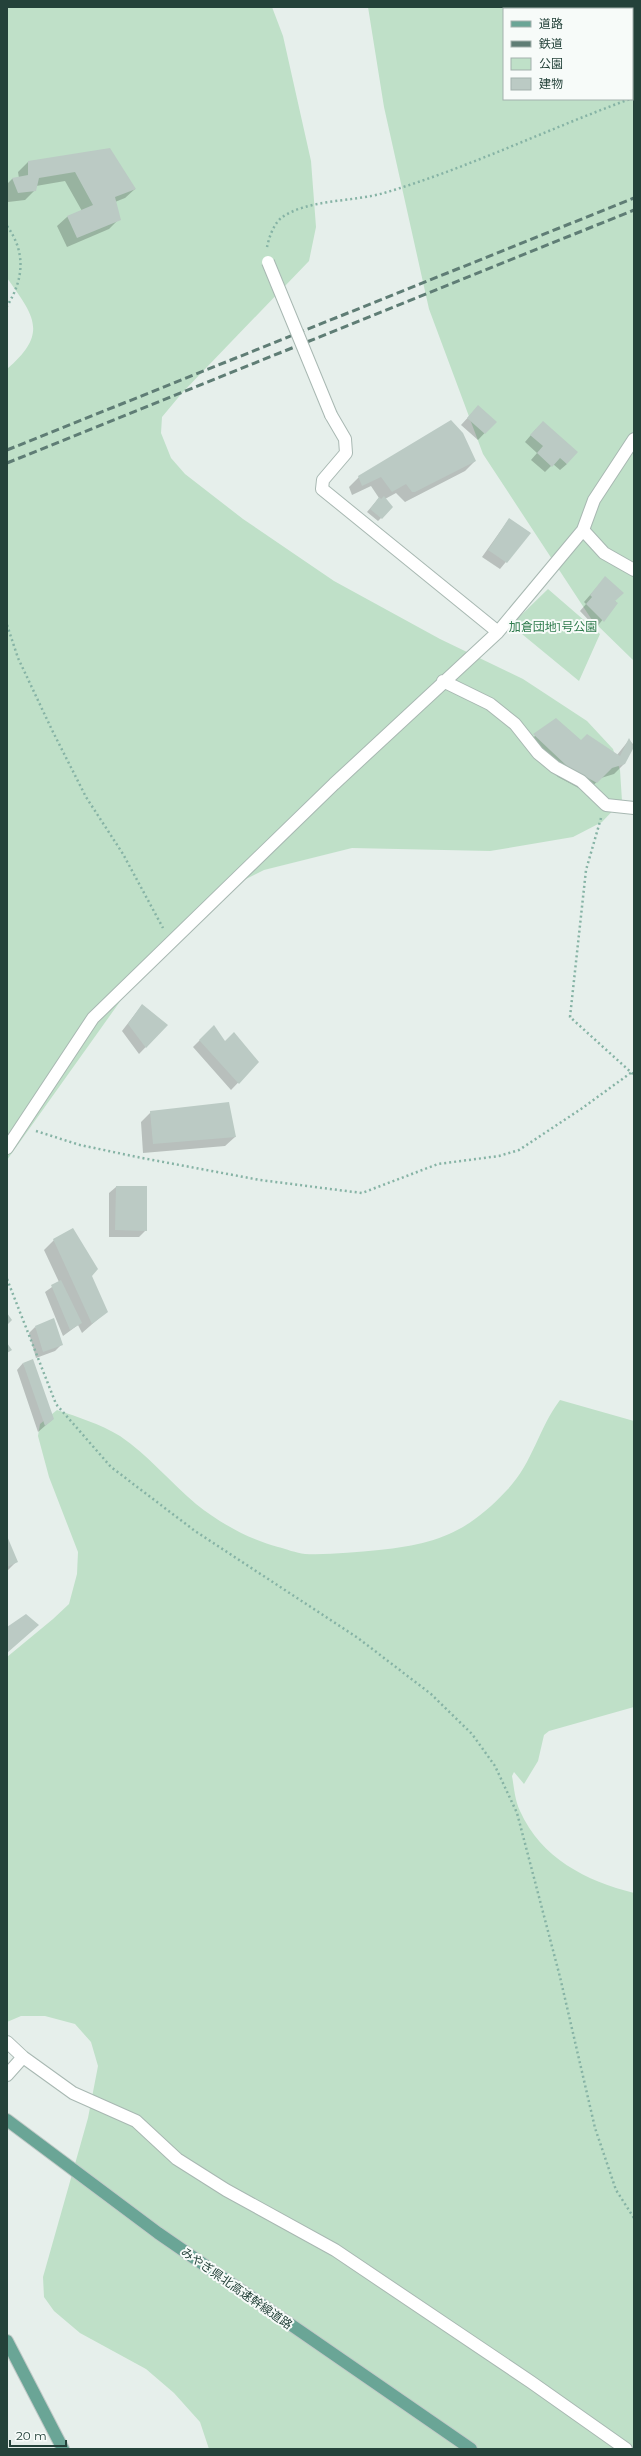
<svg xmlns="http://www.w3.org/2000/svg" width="641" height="2456" viewBox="0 0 641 2456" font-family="Montserrat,'Noto Sans JP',sans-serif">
<rect width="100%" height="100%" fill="#e6efeb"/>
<path fill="#bfe0c8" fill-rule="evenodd" d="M7,7H272L283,36L311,161L316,227L309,261L182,393L162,417L161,433L171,458L185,474L243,519L334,581L440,639L523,679L587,721L613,749L620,770L622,801L602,822L573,837L490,851L352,848L264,870L212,896L146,965L7,1160V369C49,333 34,316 7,278Z
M368,7H634V661L592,620L483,454L429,309L384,107ZM504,9H632V99H504Z
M548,589L600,634L579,681L511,625Z
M560,1400L634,1421V1707L549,1731L544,1735L538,1761L524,1784L514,1772L512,1776C514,1787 515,1801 520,1811C541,1858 586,1881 634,1893V2449H209L200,2422L174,2393L146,2369L80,2333L54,2311L44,2297L43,2277L88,2118L98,2066L91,2042L75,2024L45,2016H21L7,2022V1657L53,1619L69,1604L77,1574L78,1552L49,1477L38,1436L40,1424L57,1410C78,1417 100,1424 120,1436C148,1455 170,1482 196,1504C220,1523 248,1539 278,1547C286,1549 296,1553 305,1554C329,1555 355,1552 379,1550C436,1544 467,1533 507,1490C533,1463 538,1429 560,1400Z"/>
<path fill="#0003" d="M109,149L135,189L125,198L115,202L119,219L109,229L67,247L57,226L67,217L82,211L65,181L36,186L35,190L25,200L8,202L7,184L12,179L19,178L18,172L28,162Z
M472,413L495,422L478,440L461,425Z
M536,429L567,464L560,470L553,464L545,472L531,460L537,453L525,442Z
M475,461L465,471L405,502L396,493L385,499L392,507L378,521L367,512L379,498L371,486L352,495L349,487L359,477Z
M509,519L530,533L500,569L482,557Z
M605,578L616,603L596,628L580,611L586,604L584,602Z
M556,719L581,741L617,755L629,740L634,745L624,764L614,774L601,778L586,792L558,777L524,745Z
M142,1005L167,1025L139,1054L122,1031Z
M213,1027L225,1043L258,1062L231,1090L193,1047Z
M151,1112L235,1137L225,1146L143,1153L141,1122Z
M116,1187L146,1230L139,1237H109V1193Z
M54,1240L91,1276L106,1312L82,1333L78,1325L63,1336L45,1292L59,1282L44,1250Z
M35,1327L62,1344L55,1351L36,1358L29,1333Z
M23,1363L53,1419L38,1432L17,1370Z
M7,1539L16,1562L7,1571Z"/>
<path fill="#bbcac4" d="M110,148L136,189L115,197L121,220L77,238L67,216L93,205L75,172L39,178L36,191L18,193L12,178L28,175V161Z
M478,405L497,422L485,434L467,418Z
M451,420L463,433L476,461L415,492H412L406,484L392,492L381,477L362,486L358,476Z
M543,421L578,452L567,464L560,458L552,467L537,453L543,446L530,435Z
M384,496L393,507L382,519L370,509L379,497L381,499Z
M509,518L531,533L507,563L488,550Z
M605,576L624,593L615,601L618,603L604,622L586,604L592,597L590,595Z
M556,718L581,740L587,734L620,756L629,738L634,747L625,764L612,768L597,783L568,767L533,734Z
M142,1004L168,1025L146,1048L128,1024Z
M214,1025L225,1041L234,1032L259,1062L239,1084L199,1040Z
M229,1102L236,1137L153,1144L150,1111Z
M116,1186H147V1231L115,1230Z
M73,1228L98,1269L92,1276L108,1312L92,1324L53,1239Z
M61,1280L82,1323L70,1330L51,1285Z
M7,1313L12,1320L7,1325Z
M54,1318L63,1345L43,1352L35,1326Z
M7,1343L12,1350L7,1353Z
M33,1359L54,1419L45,1426L23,1363Z
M7,1536L18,1562L7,1567Z
M26,1614L39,1625L7,1653V1627Z"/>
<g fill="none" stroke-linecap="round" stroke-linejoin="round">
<defs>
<path id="minor" d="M331,415L345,439L346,453L323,480L322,489L498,632
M583,530L604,553L634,570
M443,681L490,704L515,724L538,753L555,767L581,781L606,805L634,808
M7,1148L93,1018L334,784L498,632L583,530L594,500L634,439
M7,2042L23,2057L73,2093L136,2121L177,2159L226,2190L335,2250L531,2382L626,2449
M7,2075L23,2057"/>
<path id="major" d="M7,2120L158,2233L471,2449
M7,2341L63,2449"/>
</defs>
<use href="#minor" stroke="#a8b8b2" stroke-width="14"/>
<use href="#major" stroke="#c2cac8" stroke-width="14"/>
<path stroke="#86b3a5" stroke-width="2.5" stroke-dasharray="2 3" stroke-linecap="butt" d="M632,98H634
M7,226C26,252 24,279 7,306
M267,247C269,238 273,225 281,218C307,199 353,202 384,193C468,168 548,129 630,99
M7,625L18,658L52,730L86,797L123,854L163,928
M601,818L586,870L570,1017L634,1075
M36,1131L80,1145L142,1158L260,1180L362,1193L438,1164L499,1156L519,1150L581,1109L632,1072
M7,1279L56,1404L111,1467L195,1531L358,1638L431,1694L472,1734L495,1766L517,1813L560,1977L595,2128L616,2190L634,2218"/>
<use href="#minor" stroke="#fff" stroke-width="12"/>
<use href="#major" stroke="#6aa596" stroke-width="12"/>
<path stroke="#5f7d75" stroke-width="3" stroke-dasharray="8 4" stroke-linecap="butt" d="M7,450L634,198
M7,463L634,210"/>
<defs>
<path id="minor-bridge" d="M268,262L331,415"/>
</defs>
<use href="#minor-bridge" stroke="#a8b8b2" stroke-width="14" stroke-linecap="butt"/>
<use href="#minor-bridge" stroke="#fff" stroke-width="12"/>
</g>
<g text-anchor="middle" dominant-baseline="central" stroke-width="4" stroke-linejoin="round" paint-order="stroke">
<g font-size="12" fill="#2d7a4b" stroke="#f7fbf9">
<text x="553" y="626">加倉団地1号公園</text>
</g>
<g font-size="12" fill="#24423a" stroke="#f7fbf9">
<text transform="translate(237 2288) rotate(35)">みやぎ県北高速幹線道路</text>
</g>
</g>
<rect width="641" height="2456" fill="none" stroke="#24423a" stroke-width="16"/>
<rect x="503" y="8" width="130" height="92" fill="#f7fbf9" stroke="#a3b1ad"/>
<rect x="511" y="21" width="20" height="6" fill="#6aa596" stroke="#a3b1ad"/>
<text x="539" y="28" font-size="12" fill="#24423a">道路</text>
<rect x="511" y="41" width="20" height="6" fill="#5f7d75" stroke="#a3b1ad"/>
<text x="539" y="48" font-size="12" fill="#24423a">鉄道</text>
<rect x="511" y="58" width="20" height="12" fill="#bfe0c8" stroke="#a3b1ad"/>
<text x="539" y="68" font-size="12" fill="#24423a">公園</text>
<rect x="511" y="78" width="20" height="12" fill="#bbcac4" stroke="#a3b1ad"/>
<text x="539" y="88" font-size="12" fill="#24423a">建物</text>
<path d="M10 2440v6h56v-6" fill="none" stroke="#24423a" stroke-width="2"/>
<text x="16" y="2440" font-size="12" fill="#24423a" stroke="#f7fbf9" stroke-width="3" paint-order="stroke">20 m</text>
</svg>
